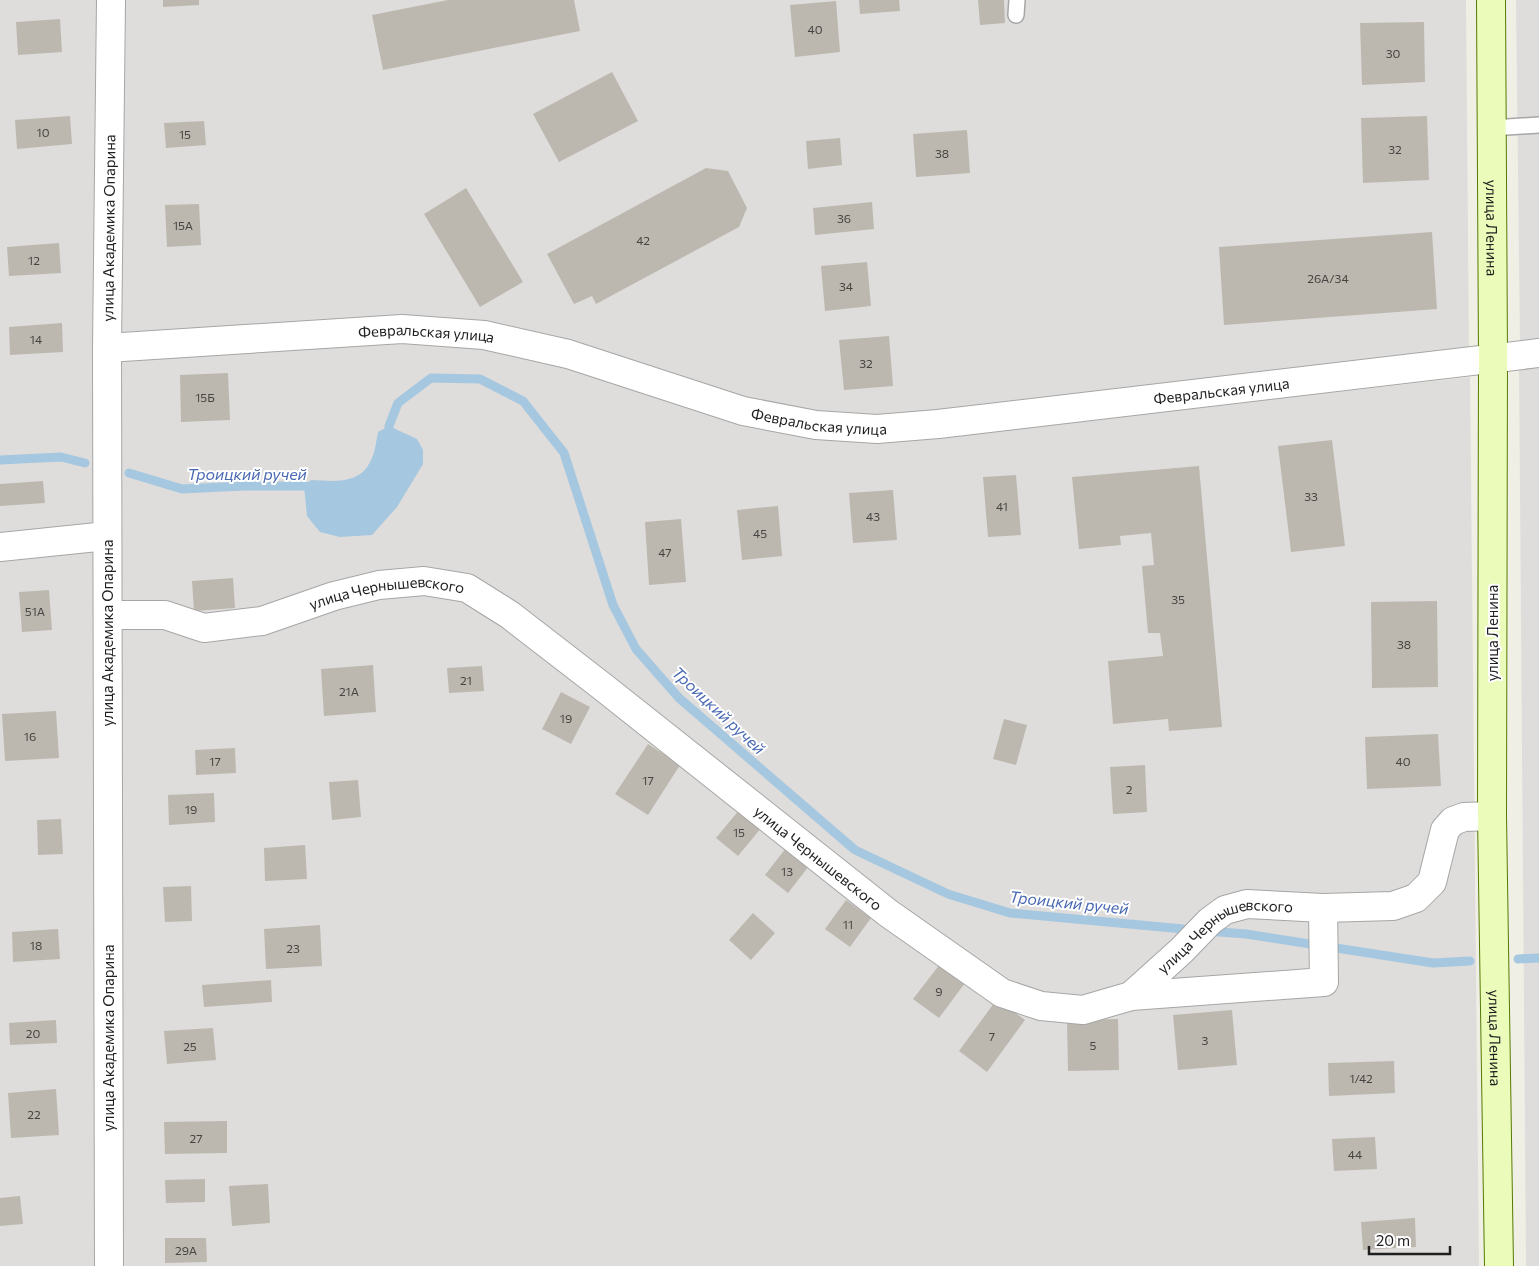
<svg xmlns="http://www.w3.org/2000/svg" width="1539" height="1266" viewBox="0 0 1539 1266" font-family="Commissioner,sans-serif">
<rect width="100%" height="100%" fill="#f0efe6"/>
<path fill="#dedddc" d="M0,0H98L99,1266H0Z
M124,0H1466L1469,347L936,415L872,419L814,414L742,401L573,345L118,336Z
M1516,0H1539V340L1520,342Z
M402,337L483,342L564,364L938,437L1470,377L1479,1266H123L117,355Z
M1539,361V1266H1526L1519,363Z"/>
<path fill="#a5c7df" d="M389,426L417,439L423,450V464L397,507L372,535L340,537L320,532L307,516L304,486L311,480C332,481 359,485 370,462C375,454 376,442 378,432Z"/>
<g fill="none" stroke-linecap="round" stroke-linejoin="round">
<path stroke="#a5c7df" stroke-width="9" d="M389,436V426L398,403L431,378L480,379L523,401L564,453L613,605L636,649L679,698L855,850L948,894L1010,913L1194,930
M0,460L61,457L85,463
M129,473L182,489L244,486H304L315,488
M1207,931L1246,934L1433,963L1470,961
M1518,959L1539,958"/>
</g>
<path fill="#bdb8af" d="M163,0H199V5L163,7Z
M448,0H574L580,31L383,70L372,15Z
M859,0H899L900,11L860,14Z
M978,0H1004L1005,23L980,25Z
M836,1L840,52L795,57L790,5Z
M60,19L62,52L18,55L16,22Z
M1424,22L1425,82L1362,85L1360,23Z
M612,72L638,121L559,162L533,114Z
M70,116L72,144L17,149L15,120Z
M1427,116L1429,180L1363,183L1361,118Z
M204,121L206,145L166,148L164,123Z
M967,130L970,173L916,177L913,134Z
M840,138L842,165L808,169L806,141Z
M706,168L728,171L747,208L739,227L596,304L592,296L574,304L547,254Z
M466,188L523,282L480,307L424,214Z
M872,202L874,229L815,235L813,208Z
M199,204L201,245L167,247L165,205Z
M1432,232L1437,309L1224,325L1219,247Z
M59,243L61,273L9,276L7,247Z
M867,262L871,306L825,311L821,266Z
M62,323L63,352L10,355L9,327Z
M889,336L893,386L844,390L839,340Z
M228,373L230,420L181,422L180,375Z
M1332,440L1345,546L1291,552L1278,446Z
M1199,466L1222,727L1169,731L1168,719L1113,724L1108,661L1163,656L1160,633H1148L1142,566L1154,565L1151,533L1120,536L1121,545L1079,549L1072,477Z
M1016,475L1021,535L988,537L983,477Z
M43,481L45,503L0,506V484Z
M893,490L897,540L853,543L849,493Z
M778,506L782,556L742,560L737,510Z
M681,519L686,582L649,585L645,522Z
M233,578L235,608L194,611L192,581Z
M49,590L52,630L22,632L19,592Z
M1437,601L1438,687L1372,688L1371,602Z
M373,665L376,712L324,716L321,669Z
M482,666L484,691L449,693L447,668Z
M561,692L590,707L571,744L542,729Z
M56,711L59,758L5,761L2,714Z
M1004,719L1027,725L1016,765L993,759Z
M1438,734L1441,786L1367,789L1365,737Z
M648,744L680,765L648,815L615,794Z
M235,748L236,773L196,775L195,750Z
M1145,765L1147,812L1113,814L1110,767Z
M358,780L361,817L332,820L329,782Z
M214,793L215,822L169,825L168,795Z
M740,809L762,827L738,856L716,838Z
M61,819L63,854L38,855L37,820Z
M305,845L307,879L265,881L264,848Z
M786,848L809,866L788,893L765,875Z
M191,886L192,921L165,922L163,887Z
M846,900L871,918L850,947L825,929Z
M753,913L775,933L751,960L729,940Z
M320,925L322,966L266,969L264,929Z
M58,929L60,959L13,962L12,932Z
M940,964L965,983L939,1018L913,999Z
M271,980L272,1002L204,1007L202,985Z
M997,999L1025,1020L987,1072L959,1051Z
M1232,1010L1237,1065L1178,1070L1173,1015Z
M1118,1019L1119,1070L1068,1071L1067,1020Z
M56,1020L57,1043L10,1045L9,1023Z
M213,1028L216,1060L167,1064L164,1031Z
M1394,1061L1395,1093L1329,1096L1328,1063Z
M56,1089L59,1135L11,1138L8,1093Z
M227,1121V1153L165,1154L164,1122Z
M1375,1137L1377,1169L1334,1171L1332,1139Z
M205,1179V1202L166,1203L165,1180Z
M268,1184L270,1223L232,1226L229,1186Z
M20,1196L23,1224L0,1226V1198Z
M1415,1218L1416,1247L1363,1250L1361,1222Z
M165,1238H206L207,1262L165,1263Z"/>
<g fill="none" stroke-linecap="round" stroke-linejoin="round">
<defs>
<path id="lane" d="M1016,15L1017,0
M1492,128L1539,125"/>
<g id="street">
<path id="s1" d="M107,348L402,329L484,335L568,354L743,411L816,425L877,429L938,424L1539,353"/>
<path d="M0,547L107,536"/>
<path id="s2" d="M108,615H165L204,628L262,621L334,596L379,585L424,581L467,588L510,615L603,687L888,913L1002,993L1041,1006L1083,1010L1131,996L1181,951L1210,921L1225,910L1247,904L1323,908L1393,906L1416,898L1432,882L1445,830L1453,821L1464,817L1492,816"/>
<path d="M1131,996L1324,982L1323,908"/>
<path id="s3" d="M109,1266L107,348L111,0"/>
</g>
<g id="secondary">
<path id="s4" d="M1491,0L1493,358L1492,816L1499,1266"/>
</g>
</defs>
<use href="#lane" stroke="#a6a6a6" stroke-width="18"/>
<use href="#street" stroke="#a6a6a6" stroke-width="30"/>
<use href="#secondary" stroke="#567a03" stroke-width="30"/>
<use href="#lane" stroke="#fff" stroke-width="15"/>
<use href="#street" stroke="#fff" stroke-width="28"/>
<use href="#secondary" stroke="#ebfbb9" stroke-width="28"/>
</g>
<g text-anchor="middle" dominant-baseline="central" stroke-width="4" stroke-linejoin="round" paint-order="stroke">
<g font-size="12" fill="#464543">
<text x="815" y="29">40</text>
<text x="1393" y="53">30</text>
<text x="43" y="132">10</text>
<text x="185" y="134">15</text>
<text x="1395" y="149">32</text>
<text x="942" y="153">38</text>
<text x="844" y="218">36</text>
<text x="183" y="225">15А</text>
<text x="643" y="240">42</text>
<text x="34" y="260">12</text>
<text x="1328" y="278">26А/34</text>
<text x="846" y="286">34</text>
<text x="36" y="339">14</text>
<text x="866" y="363">32</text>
<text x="205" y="397">15Б</text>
<text x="1311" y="496">33</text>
<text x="1002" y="506">41</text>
<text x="873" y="516">43</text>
<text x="760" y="533">45</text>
<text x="665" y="552">47</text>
<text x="1178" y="599">35</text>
<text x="35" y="611">51А</text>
<text x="1404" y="644">38</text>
<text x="466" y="680">21</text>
<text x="349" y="691">21А</text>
<text x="566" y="718">19</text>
<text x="30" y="736">16</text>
<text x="215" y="761">17</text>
<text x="1403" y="761">40</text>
<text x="648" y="780">17</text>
<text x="1129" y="789">2</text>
<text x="191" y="809">19</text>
<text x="739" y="832">15</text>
<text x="787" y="871">13</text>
<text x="848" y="924">11</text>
<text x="36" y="945">18</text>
<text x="293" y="948">23</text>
<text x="939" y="991">9</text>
<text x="33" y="1033">20</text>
<text x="992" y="1036">7</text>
<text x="1205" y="1040">3</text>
<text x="1093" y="1045">5</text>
<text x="190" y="1046">25</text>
<text x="1361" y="1078">1/42</text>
<text x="34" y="1114">22</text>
<text x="196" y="1138">27</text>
<text x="1355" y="1154">44</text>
<text x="186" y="1250">29А</text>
</g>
<g font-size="15" fill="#1f1f1f" stroke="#fff">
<text stroke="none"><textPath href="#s3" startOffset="1038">улица Академика Опарина</textPath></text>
<text stroke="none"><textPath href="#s4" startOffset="228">улица Ленина</textPath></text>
<text stroke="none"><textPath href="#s1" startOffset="320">Февральская улица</textPath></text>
<text stroke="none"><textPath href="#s1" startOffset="1130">Февральская улица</textPath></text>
<text stroke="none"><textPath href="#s1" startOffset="725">Февральская улица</textPath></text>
<text stroke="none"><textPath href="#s2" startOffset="286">улица Чернышевского</textPath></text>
<text transform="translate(107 633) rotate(-90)">улица Академика Опарина</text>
<text transform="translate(1492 633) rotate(-90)">улица Ленина</text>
<text stroke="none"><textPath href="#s2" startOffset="811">улица Чернышевского</textPath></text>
<text stroke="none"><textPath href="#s2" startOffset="1290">улица Чернышевского</textPath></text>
<text transform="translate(108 1038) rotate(-90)">улица Академика Опарина</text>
<text stroke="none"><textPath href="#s4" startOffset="1038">улица Ленина</textPath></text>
</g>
<g font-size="16" font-style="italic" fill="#4969b2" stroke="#fff">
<text x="247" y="473">Троицкий ручей</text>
<text transform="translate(719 710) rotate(43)">Троицкий ручей</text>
<text transform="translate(1069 902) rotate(6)">Троицкий ручей</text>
</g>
</g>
<path d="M1369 1246v8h81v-8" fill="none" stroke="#1f1f1f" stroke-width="2.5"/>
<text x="1376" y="1246" font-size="15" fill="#1f1f1f" stroke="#ffffff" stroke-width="4" paint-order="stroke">20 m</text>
</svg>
